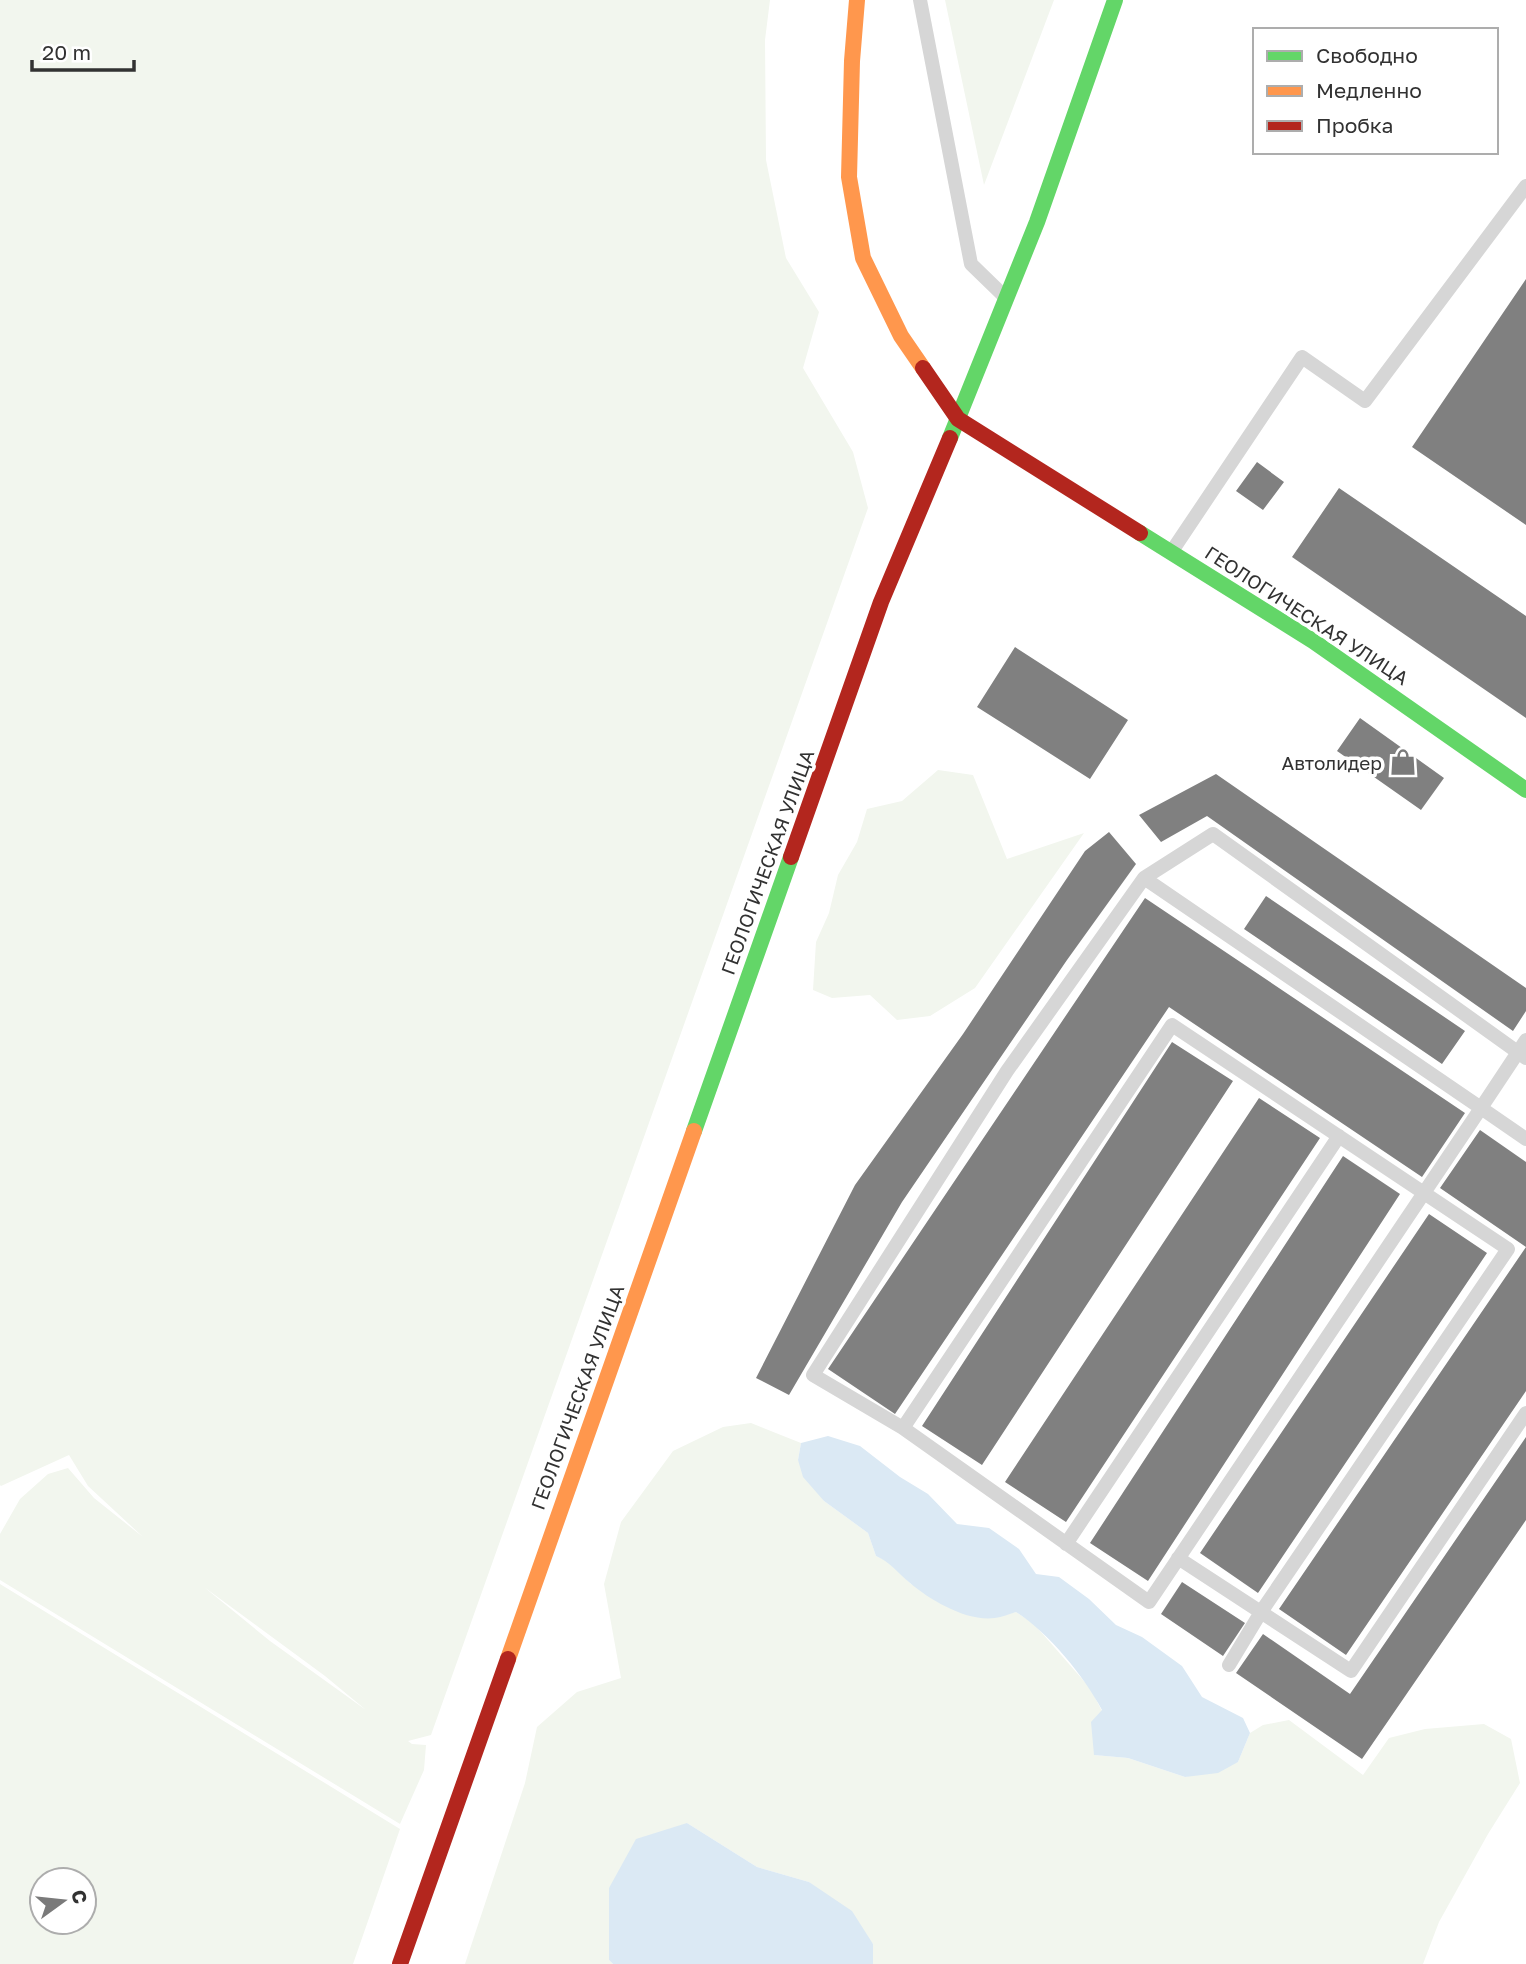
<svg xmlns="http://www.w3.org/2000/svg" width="1526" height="1964" viewBox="0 0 1526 1964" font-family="'Golos Text',sans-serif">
<rect width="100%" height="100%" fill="#fff"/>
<path fill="#f2f6ee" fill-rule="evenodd" d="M0,0H770L765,40L766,160L786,258L819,312L803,368L853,452L868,508L431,1735L408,1741L412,1744L426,1745L424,1770L400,1824L0,1580V1534L20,1499L48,1474L68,1468L94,1498L143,1537L88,1486L69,1455L1,1486L0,1485ZM204,1587L325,1676L366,1710L270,1641Z
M945,0H1054L984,185Z
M938,770L973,775L1007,859L1084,833L975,988L930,1016L897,1020L870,995L832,998L813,990L816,942L829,913L838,875L857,842L867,809L902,801Z
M751,1423L801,1443L798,1460L824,1501L868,1533L876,1556L887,1561L911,1584L993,1618L1016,1612L1034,1624L1090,1688L1102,1711L1094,1755L1128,1758L1185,1777L1238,1762L1250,1733L1263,1725L1289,1720L1363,1775L1389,1738L1425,1729L1484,1724L1511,1739L1520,1783L1488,1834L1439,1922L1423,1964H873V1944L809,1882L757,1867L687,1823L609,1960L613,1964H465L525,1783L537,1727L577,1692L621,1678L604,1584L621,1522L673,1451L723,1427Z
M0,1584L400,1829L353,1964H0ZM42,1880H84V1922H42Z"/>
<path fill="#dbe9f4" d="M828,1436L860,1446L900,1477L928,1494L957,1524L989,1528L1019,1549L1036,1574L1059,1577L1089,1599L1116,1625L1142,1637L1182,1666L1202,1697L1243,1718L1250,1733L1238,1762L1218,1773L1185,1777L1128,1758L1094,1755L1091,1722L1102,1710C1083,1675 1050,1634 1016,1612C1009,1614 1002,1617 995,1618C967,1622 930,1600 910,1583C898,1573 890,1562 876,1556L868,1533L824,1501L803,1477L798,1460L801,1443Z
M687,1823L757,1867L809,1882L852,1911L873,1944V1964H613L609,1960V1888L636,1839Z"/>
<path fill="#808080" d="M1526,279V525L1412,447Z
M1257,462L1284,482L1263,510L1236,491Z
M1339,488L1526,616V718L1292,557Z
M1015,647L1128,720L1090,779L977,707Z
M1360,718L1444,778L1421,810L1337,751Z
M1216,774L1526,988V1011L1513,1031L1207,816L1161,842L1139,815Z
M1109,832L1136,864L1067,960L902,1202L789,1395L756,1378L855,1185L963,1034L1085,851Z
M1266,896L1465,1031L1442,1064L1244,929Z
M1145,898L1465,1113L1422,1177L1169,1007L895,1414L828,1369Z
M1172,1042L1233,1081L982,1465L922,1426Z
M1259,1098L1320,1138L1066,1522L1005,1482Z
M1480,1130L1526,1162V1391L1346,1655L1279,1609L1526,1247L1440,1188Z
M1343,1156L1400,1194L1148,1581L1090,1543Z
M1429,1214L1487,1253L1258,1593L1200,1553Z
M1526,1437V1520L1362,1759L1236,1673L1263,1634L1350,1694Z
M1182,1582L1245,1623L1223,1656L1161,1614Z"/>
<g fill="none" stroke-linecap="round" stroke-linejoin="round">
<path stroke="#d6d6d6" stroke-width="14" d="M920,0L971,264L1005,297
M1172,551L1302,357L1365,401L1526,186
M1144,878L1213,834L1526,1058
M1526,1040L1481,1108L1149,1602L903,1428L813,1375L1007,1071L1144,878L1481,1108L1526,1139
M903,1428L1172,1025L1508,1249L1261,1612L1229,1665
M1066,1544L1339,1136
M1178,1558L1351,1671L1526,1413"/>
<path stroke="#63d668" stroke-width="16" d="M950,438L1037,222L1115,0
M1140,533L1313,641L1526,790
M694,1131L791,857"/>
<path stroke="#ff974d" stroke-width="16" d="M857,0L852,61L849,177L863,258L901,336L923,368
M508,1659L694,1131"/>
<path stroke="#b3261e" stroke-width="16" d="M923,368L958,419L1140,533
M791,857L881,602L950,438
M400,1964L508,1659"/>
</g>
<defs>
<symbol id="shop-bare" viewBox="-9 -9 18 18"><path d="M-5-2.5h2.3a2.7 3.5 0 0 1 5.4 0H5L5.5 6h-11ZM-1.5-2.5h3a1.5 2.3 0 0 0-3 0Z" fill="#7a7a7a" stroke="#fff" stroke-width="2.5" paint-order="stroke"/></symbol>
</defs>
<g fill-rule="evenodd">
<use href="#shop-bare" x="1384" y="743" width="38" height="38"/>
</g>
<g text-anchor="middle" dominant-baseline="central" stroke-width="7" stroke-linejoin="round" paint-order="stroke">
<g font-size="19" fill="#323232" stroke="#fff">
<text transform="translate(1307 615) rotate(33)">ГЕОЛОГИЧЕСКАЯ УЛИЦА</text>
<text transform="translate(767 862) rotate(-70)">ГЕОЛОГИЧЕСКАЯ УЛИЦА</text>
<text transform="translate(577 1397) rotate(-70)">ГЕОЛОГИЧЕСКАЯ УЛИЦА</text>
</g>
<g font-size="19" fill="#323232" stroke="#fff" text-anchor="end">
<text x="1382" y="762">Автолидер</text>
</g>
</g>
<rect x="1253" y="28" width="245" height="126" fill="#ffffff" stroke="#adadad" stroke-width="2"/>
<rect x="1267" y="51" width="35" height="10" fill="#63d668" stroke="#adadad" stroke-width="2"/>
<text x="1316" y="63" font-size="21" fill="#323232">Свободно</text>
<rect x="1267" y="86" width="35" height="10" fill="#ff974d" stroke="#adadad" stroke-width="2"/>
<text x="1316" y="98" font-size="21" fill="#323232">Медленно</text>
<rect x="1267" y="121" width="35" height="10" fill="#b3261e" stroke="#adadad" stroke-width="2"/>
<text x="1316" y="133" font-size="21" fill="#323232">Пробка</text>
<g transform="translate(63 1901) rotate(75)"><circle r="33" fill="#ffffff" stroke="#adadad" stroke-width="2"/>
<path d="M0-5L12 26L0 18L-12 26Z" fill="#7a7a7a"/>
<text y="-10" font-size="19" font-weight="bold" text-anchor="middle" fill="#323232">С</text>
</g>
<path d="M32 60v10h102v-10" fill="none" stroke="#323232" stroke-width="3.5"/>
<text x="42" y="60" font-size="21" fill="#323232" stroke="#ffffff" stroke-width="5" paint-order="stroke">20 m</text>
</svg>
